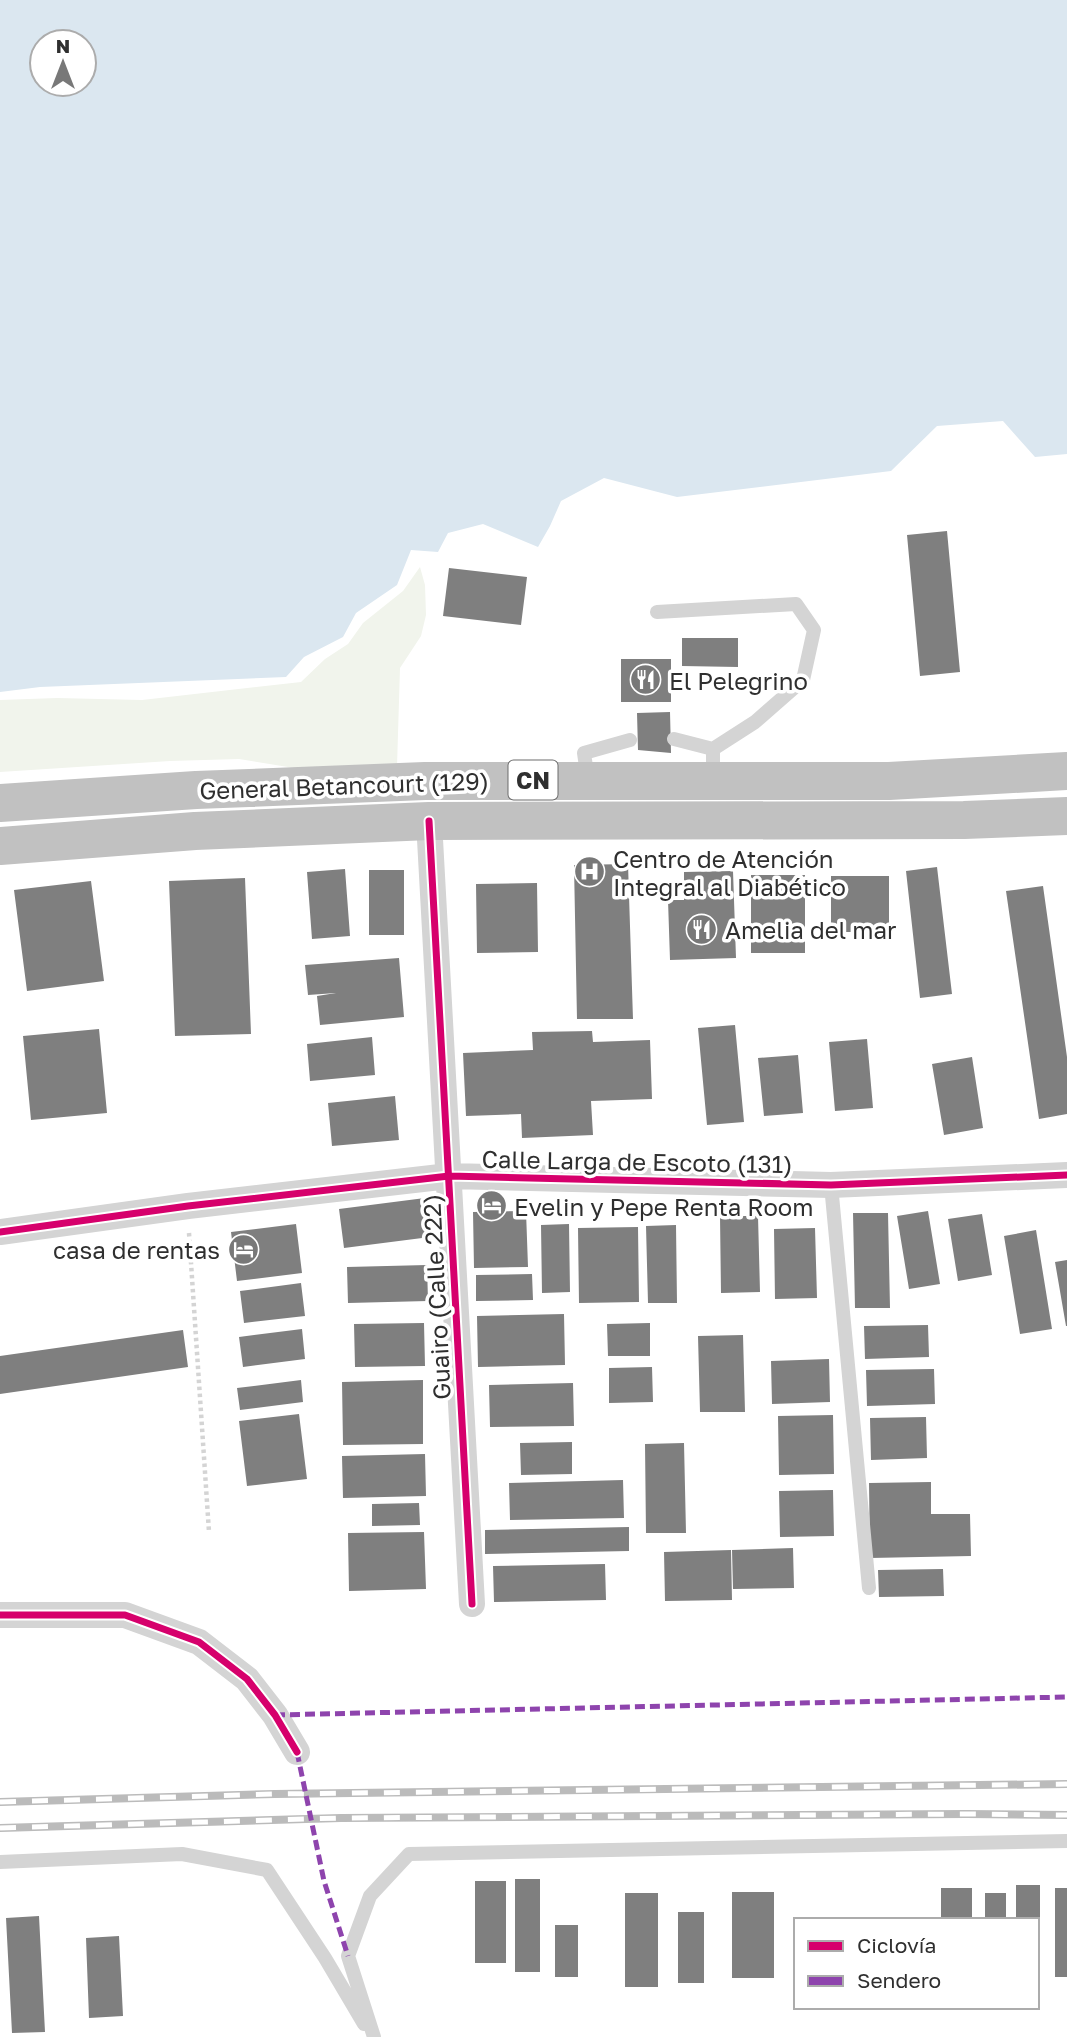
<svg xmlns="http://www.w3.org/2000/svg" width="1067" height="2037" viewBox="0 0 1067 2037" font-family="'Golos Text',sans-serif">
<rect width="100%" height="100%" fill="#fff"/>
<path fill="#f1f4ec" d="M420,567L425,585L426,615L421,636L400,668L397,767L294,768L239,759L170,761L0,772V700L57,698L142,700L301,682L325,659L348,644L363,623L403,591Z"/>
<path fill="#dbe7f0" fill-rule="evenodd" d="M0,0H1067V454L1035,457L1003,421L937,426L891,471L677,497L604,478L561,501L550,526L538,547L483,524L448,533L438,552L411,550L397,585L356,613L343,637L304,657L286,677L40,687L0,692ZM42,42H84V84H42Z"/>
<path fill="#7f7f7f" d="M947,531L960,672L920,676L907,535Z
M449,568L527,577L521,625L443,616Z
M682,638H738V667L682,666Z
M621,659H671V702H621Z
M670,712L671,753L638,750L637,713Z
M628,864L633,1019H577L574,865Z
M937,867L952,994L920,998L906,871Z
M345,869L350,936L312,939L307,872Z
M369,870H404V935H369Z
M733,871L736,958L670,960L668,900H684V872Z
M751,875H805V953H751Z
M831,876H889V932H831Z
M245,878L251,1034L175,1036L169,881Z
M91,881L104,981L27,991L14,890Z
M537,883L538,952L477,953L476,884Z
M1043,886L1067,1057V1114L1039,1119L1006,891Z
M399,958L404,1017L320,1025L317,996L336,993L308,995L305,965Z
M735,1025L744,1122L707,1125L698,1028Z
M99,1029L107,1113L31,1120L23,1036Z
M592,1031L593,1042L650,1040L652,1099L591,1101L593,1135L522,1138L521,1114L466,1116L463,1053L533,1050L532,1032Z
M372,1037L375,1075L310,1081L307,1044Z
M867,1039L873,1108L835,1111L829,1042Z
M798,1055L803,1113L764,1116L758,1058Z
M972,1057L983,1128L944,1135L932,1064Z
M395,1096L399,1140L332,1146L328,1103Z
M425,1198L430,1237L344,1248L339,1209Z
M526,1211L528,1267L474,1268L473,1212Z
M928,1211L940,1284L909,1289L897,1216Z
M853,1213H888L890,1308H855Z
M982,1214L992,1275L958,1281L948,1219Z
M720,1216H758L760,1292L721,1293Z
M296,1224L302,1273L237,1281L231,1232Z
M569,1224L570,1292L542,1293L541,1225Z
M676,1225L677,1303H648L646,1226Z
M638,1227L639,1302L579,1303L578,1228Z
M815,1228L817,1298L775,1299L774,1229Z
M1036,1230L1052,1329L1020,1334L1004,1236Z
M1067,1260V1326H1066L1055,1262Z
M427,1265L428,1301L348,1303L347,1267Z
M532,1274L533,1300L476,1301V1275Z
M301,1283L305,1316L244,1323L240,1291Z
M564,1314L565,1365L478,1367L477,1316Z
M424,1323L425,1366L355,1367L354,1324Z
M650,1323V1356H608L607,1324Z
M928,1325L929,1357L865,1359L864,1326Z
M302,1329L305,1359L243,1367L239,1337Z
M183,1330L188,1367L0,1394V1356Z
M743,1335L745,1412H700L698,1336Z
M829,1359L830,1402L772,1404L771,1361Z
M652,1367L653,1402L609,1403V1368Z
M934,1369L935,1404L867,1406L866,1370Z
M301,1380L303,1402L240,1410L237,1388Z
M423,1380V1444L343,1445L342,1382Z
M573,1383L574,1426L490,1427L489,1385Z
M299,1414L307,1479L247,1486L239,1421Z
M833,1415L834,1474L779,1475L778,1416Z
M926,1417L927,1458L871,1460L870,1418Z
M572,1442V1474L521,1475L520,1443Z
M684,1443L686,1533H646L645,1444Z
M425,1454L426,1496L343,1498L342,1456Z
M623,1480L624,1518L510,1520L509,1483Z
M931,1482V1514H970L971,1556L870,1558L869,1483Z
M833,1490L834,1536L780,1537L779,1491Z
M419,1503L420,1525L372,1526V1504Z
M629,1527V1551L485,1554V1530Z
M424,1532L426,1589L349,1591L348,1533Z
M793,1548L794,1588L733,1589L732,1550Z
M731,1550L732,1600L665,1601L664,1552Z
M605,1564L606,1600L494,1602L493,1566Z
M943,1569L944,1596L879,1597L878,1570Z
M515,1879H540V1972H515Z
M475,1881H506V1963H475Z
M1016,1885H1040V2003H1037V1920H1016Z
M941,1888H972V1920H941Z
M1055,1888H1067V1977H1055Z
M732,1892H774V1978H732Z
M625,1893H658V1987H625Z
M985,1893H1006V1920H985Z
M678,1912H704V1983H678Z
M39,1916L45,2032L12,2033L6,1918Z
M555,1925H578V1977H555Z
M119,1936L123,2016L89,2018L86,1938Z"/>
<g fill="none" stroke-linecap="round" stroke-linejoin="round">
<path stroke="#d4d4d4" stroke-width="4.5" stroke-dasharray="3.5 3.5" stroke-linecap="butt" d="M189,1233L209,1532"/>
<path stroke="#d4d4d4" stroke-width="14" d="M657,612L796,604L814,630L803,680L755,722L713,749
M674,739L713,749V780
M588,780L584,753L630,740
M831,1185L869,1588
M0,1862L182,1854L267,1870L325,1958L364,2024
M374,2037L348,1956L370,1896L409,1854L1067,1841"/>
<path stroke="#d4d4d4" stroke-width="26" d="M429,821L472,1604
M0,1232L188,1206L449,1176L831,1185L1067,1175
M0,1615H125L199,1642L247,1679L275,1715L297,1752"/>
<path stroke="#c1c1c1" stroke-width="38" d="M0,803L196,790L425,781H889L1067,771
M0,846L195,831L429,821L964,820L1067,816"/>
<defs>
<path id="rail" d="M0,1802L275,1794L1067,1784
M0,1828L341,1818L966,1814L1067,1815"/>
</defs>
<use href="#rail" stroke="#bbb" stroke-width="8"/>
<use href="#rail" stroke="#fff" stroke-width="5" stroke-dasharray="16" stroke-linecap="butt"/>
<path stroke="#8e44ad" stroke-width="5" stroke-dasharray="10 5" stroke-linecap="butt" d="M275,1715L1067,1697
M297,1752L324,1881L348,1956"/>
<defs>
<path id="cycleway" d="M429,821L472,1604
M0,1232L188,1206L449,1176L831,1185L1067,1175
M0,1615H125L199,1642L247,1679L275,1715L297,1752"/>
</defs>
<use href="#cycleway" stroke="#fff" stroke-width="11"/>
<use href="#cycleway" stroke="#d6006c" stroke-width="7"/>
</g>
<defs>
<symbol id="restaurant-disc" viewBox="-11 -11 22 22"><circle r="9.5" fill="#787878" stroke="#fff"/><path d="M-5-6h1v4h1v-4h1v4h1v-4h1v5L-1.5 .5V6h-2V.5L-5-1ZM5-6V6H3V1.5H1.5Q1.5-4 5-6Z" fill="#fff"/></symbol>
<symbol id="hospital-disc" viewBox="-11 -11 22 22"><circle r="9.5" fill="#787878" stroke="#fff"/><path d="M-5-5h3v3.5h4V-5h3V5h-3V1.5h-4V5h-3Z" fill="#fff"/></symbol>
<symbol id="hotel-disc" viewBox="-11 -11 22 22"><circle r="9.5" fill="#787878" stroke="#fff"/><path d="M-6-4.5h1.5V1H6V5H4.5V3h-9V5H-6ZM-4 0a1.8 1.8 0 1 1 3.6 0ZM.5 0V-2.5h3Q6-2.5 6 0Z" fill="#fff"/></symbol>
</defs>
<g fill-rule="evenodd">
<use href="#restaurant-disc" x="628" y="662" width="35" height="35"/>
<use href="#hospital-disc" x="572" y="854" width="35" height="35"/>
<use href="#restaurant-disc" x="684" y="912" width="35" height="35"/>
<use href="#hotel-disc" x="474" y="1188" width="35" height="35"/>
<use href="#hotel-disc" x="226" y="1232" width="35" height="35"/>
</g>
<g text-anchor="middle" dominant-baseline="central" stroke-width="7" stroke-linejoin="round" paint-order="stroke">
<rect fill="#fff" stroke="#6d6d6d" stroke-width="2" x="508.5" y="760.5" width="49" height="39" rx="5"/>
<g font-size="23" font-weight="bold" fill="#2f2f2f">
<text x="533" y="780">CN</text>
</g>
<g font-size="24" fill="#2f2f2f" stroke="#fff" text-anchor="start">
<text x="669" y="680">El Pelegrino</text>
<text x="613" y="858">Centro de Atención<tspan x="613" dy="28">Integral al Diabético</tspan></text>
<text x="725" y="929">Amelia del mar</text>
<text x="514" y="1206">Evelin y Pepe Renta Room</text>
<text x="220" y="1249" text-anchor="end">casa de rentas</text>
</g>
<g font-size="24" fill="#2f2f2f" stroke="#fff">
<text transform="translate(344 785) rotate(-2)">General Betancourt (129)</text>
<text transform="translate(637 1161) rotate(1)">Calle Larga de Escoto (131)</text>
<text transform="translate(436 1297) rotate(-93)">Guairo (Calle 222)</text>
</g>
</g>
<rect x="794" y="1918" width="245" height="91" fill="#ffffff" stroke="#acacac" stroke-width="2"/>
<rect x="808" y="1941" width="35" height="10" fill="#d6006c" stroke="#acacac" stroke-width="2"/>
<text x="857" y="1953" font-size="21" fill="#2f2f2f">Ciclovía</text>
<rect x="808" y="1976" width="35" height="10" fill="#8e44ad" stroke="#acacac" stroke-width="2"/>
<text x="857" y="1988" font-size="21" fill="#2f2f2f">Sendero</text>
<g transform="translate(63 63)"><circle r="33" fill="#ffffff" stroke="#acacac" stroke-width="2"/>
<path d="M0-5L12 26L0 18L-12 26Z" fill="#787878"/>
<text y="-10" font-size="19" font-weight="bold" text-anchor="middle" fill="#2f2f2f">N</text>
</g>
</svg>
